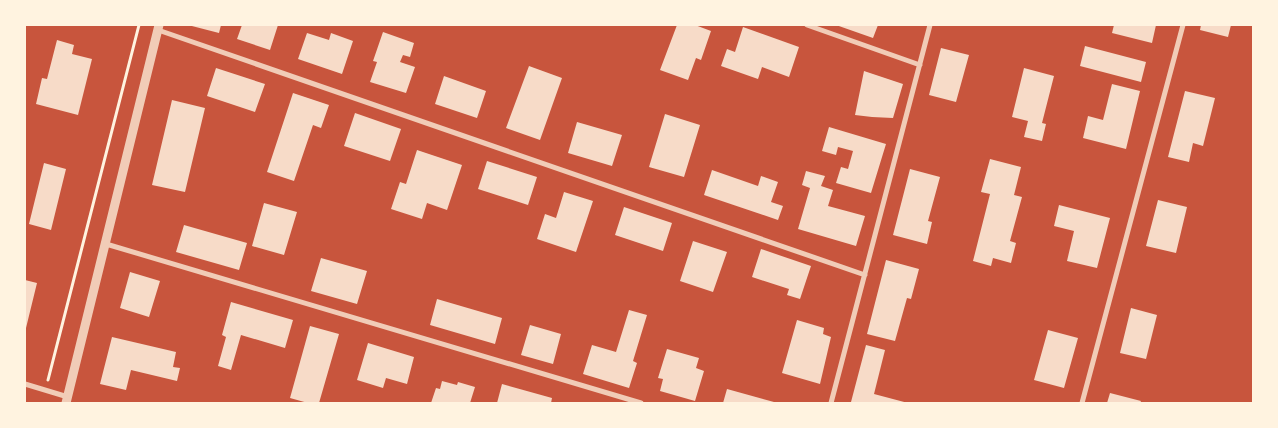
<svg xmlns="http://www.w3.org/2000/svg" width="1278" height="428" viewBox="0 0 1278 428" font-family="Mulish,sans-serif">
<rect width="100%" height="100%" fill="#c8553d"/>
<path fill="#f7dbc8" d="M188,25H221L219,33Z
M242,25H278L270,50L237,39Z
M677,25H695L711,31L701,60L696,58L688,80L660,70Z
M836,25H878L873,38Z
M1114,25H1156L1152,43L1112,33Z
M1201,25H1231L1228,37L1200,30Z
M743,27L799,47L789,77L762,67L758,79L721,66L727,49L735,52Z
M383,32L414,43L410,57L403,55L400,62L415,67L406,93L370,82L377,62L373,61Z
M307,33L329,40L331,33L353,41L342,74L298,59Z
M57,40L74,45L72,54L92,59L78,115L36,104L42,78L47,79Z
M1085,46L1146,62L1141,82L1080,66Z
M941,48L969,55L956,102L929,95Z
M529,66L562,78L540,140L506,128Z
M216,68L265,84L255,112L207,96Z
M1024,68L1054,76L1042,123L1046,124L1042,141L1024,137L1028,121L1012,117Z
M864,71L903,84L893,118L872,117L855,115Z
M444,76L486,91L477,118L435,104Z
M1112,84L1140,91L1126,149L1083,138L1088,116L1103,120Z
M1185,91L1215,98L1203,146L1193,143L1189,162L1168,157Z
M293,93L329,105L321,128L313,125L294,181L267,172Z
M172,100L205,108L185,192L152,185Z
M355,113L401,129L390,161L344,146Z
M665,114L700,125L684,177L649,167Z
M577,122L622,135L612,166L568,153Z
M829,127L886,144L871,193L836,183L841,167L848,169L853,151L838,147L836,155L822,151Z
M417,150L462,165L447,210L427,203L422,219L391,209L400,182L406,184Z
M990,159L1021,167L1014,195L1022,197L1010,241L1016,243L1011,263L993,258L991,266L973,261L990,194L981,192Z
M487,161L537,177L528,205L478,189Z
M44,163L66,169L51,230L29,224Z
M910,169L940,177L928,221L932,222L927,244L893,235Z
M712,170L758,186L761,176L778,182L771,202L783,206L778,220L704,195Z
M806,171L825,176L821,186L833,190L828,206L865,216L856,246L798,229L810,188L802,185Z
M564,192L593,201L576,252L537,239L545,214L556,218Z
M1158,200L1187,207L1176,253L1146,246Z
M264,203L297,212L284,255L252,246Z
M1059,205L1110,218L1097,268L1067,261L1074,231L1054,226Z
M624,207L672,223L663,251L615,235Z
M184,225L247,243L239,270L176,252Z
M693,241L727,252L713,292L680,281Z
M761,249L811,266L800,299L787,295L789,289L752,277Z
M321,258L367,271L357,304L311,291Z
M886,260L919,269L911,299L907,298L895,341L867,334Z
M130,272L160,281L149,317L120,308Z
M25,280L37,283L26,328H25Z
M437,299L502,318L495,344L430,325Z
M231,302L293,320L285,348L241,335L231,370L218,366L226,337L222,335Z
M1131,308L1157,315L1146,359L1120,353Z
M629,310L647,315L633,361L637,363L629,388L583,374L592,345L616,352Z
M797,320L824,328L823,334L831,337L820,384L782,373Z
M530,325L561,334L553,364L521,355Z
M310,326L339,334L319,403H308L290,398Z
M1048,330L1078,338L1064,388L1034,380Z
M112,337L176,352L173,367L180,368L177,381L131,370L126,390L100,384Z
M368,343L414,357L407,384L386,378L383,388L357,380Z
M866,345L885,350L874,394L908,403L851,402Z
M667,349L699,358L696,368L704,371L695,401L660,391L663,379L658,378Z
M442,381L457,385L458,382L475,387L470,403H431L436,388L440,389Z
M502,384L552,398L551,403H497Z
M727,389L774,402V403H723Z
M1110,393L1141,401L1140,403H1107Z"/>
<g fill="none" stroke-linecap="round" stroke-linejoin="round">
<path stroke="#fff3e0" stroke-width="3" d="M48,380L139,25"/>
<path stroke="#f1ccb7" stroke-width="5" d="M807,25L920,65
M158,30L865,275
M106,244L641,403
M25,384L68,397
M831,403L930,25
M1082,403L1183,25"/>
<path stroke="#f1ccb7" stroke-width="9" d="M66,403L159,25"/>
</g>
<rect width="1278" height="428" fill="none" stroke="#fff3e0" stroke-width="52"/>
</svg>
